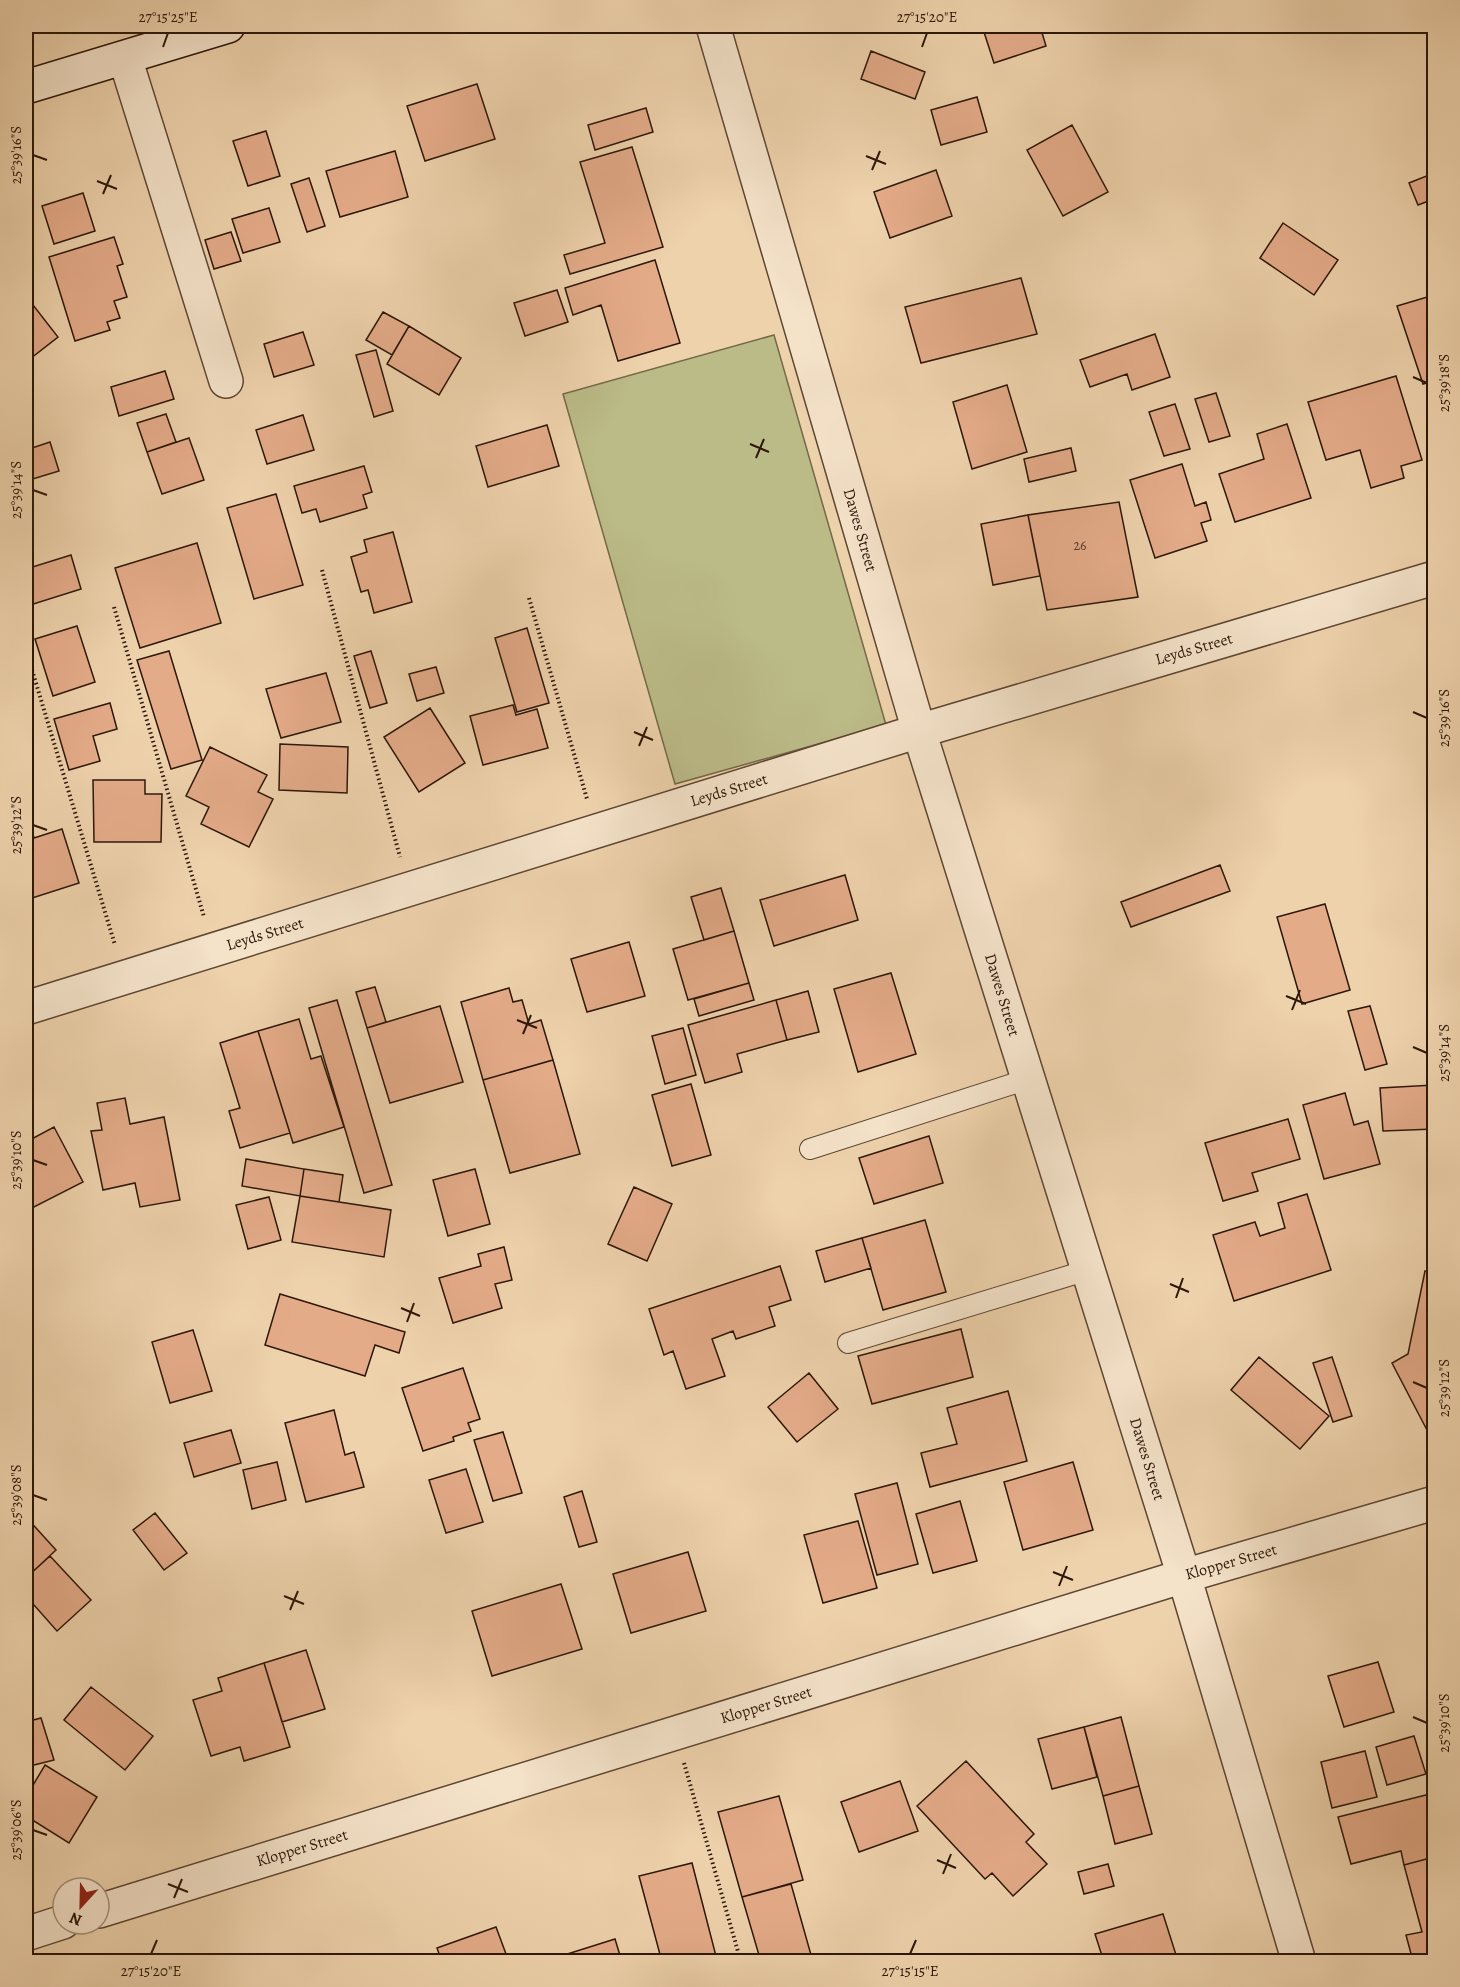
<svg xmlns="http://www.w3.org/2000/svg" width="1460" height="1987" viewBox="0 0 1460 1987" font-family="Alegreya,serif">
<rect width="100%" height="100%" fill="#eed2ac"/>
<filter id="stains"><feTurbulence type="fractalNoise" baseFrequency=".00333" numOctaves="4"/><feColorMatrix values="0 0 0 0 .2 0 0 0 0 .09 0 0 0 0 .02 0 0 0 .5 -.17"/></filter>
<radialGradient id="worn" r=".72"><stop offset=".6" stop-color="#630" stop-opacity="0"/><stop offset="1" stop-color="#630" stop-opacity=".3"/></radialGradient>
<path fill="#bb8" stroke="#746948" stroke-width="1.5" d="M774,335L886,725L675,784L563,394Z"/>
<path fill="#e4ab89" stroke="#2d1709" stroke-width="1.5" d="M982,26H1040L1046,46L994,63Z
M871,51L925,72L915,99L861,79Z
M477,84L495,139L425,161L407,106Z
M977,97L987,132L941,145L931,110Z
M646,108L653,132L595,150L588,125Z
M1072,125L1108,192L1063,216L1027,150Z
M266,131L280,176L248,186L233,141Z
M632,147L663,247L570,274L564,255L605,243L580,162Z
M395,151L408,197L340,217L326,171Z
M936,170L952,216L890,238L874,192Z
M1434,173V199L1418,205L1409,183Z
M309,178L325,226L307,232L291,184Z
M83,193L95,231L54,244L42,206Z
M269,208L280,242L243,253L232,219Z
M1283,223L1338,260L1314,295L1260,258Z
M231,232L241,261L214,269L205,240Z
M114,237L123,264L117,266L127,297L114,301L120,318L107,322L110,330L75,341L49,257Z
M655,260L680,343L618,361L601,305L573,315L565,288Z
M1021,278L1037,334L921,363L905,307Z
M557,290L568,322L525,336L514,303Z
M1434,295V381L1423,384L1397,306Z
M26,296L58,337L26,362Z
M383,312L409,326L392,355L366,340Z
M409,326L461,358L439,395L387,364Z
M303,332L314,365L274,377L264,344Z
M1155,334L1170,377L1132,390L1127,374L1090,387L1080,360Z
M376,350L393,411L374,417L356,355Z
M165,371L174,399L119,416L111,387Z
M1396,376L1422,460L1401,466L1404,478L1371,488L1360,450L1326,460L1308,402Z
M1007,385L1027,452L972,469L953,402Z
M1216,393L1230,436L1209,442L1195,399Z
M1175,404L1190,449L1164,456L1149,412Z
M166,414L176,442L147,452L137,423Z
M303,415L314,450L267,464L256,430Z
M1287,424L1311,498L1235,522L1219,474L1264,459L1257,434Z
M547,425L559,466L488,487L476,446Z
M189,438L204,480L162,494L147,452Z
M50,442L59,471L26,481V450Z
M1071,448L1076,471L1029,482L1024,459Z
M1182,464L1195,506L1206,502L1211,520L1201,523L1207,541L1155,558L1130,480Z
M364,466L372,492L363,495L367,508L320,522L316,509L302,513L294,486Z
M276,494L303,585L254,599L227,508Z
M1119,502L1138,597L1047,610L1028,515Z
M1028,515L1040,576L993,585L981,524Z
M393,532L412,602L374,613L368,590L361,592L351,557L367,552L364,540Z
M197,543L221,623L140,648L115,568Z
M71,555L81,589L27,606L26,569Z
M77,626L95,682L53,696L35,639Z
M527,628L549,703L517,712L495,638Z
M169,651L202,760L171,769L137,660Z
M371,651L387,703L370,708L354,656Z
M436,667L444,693L417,701L409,674Z
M326,673L341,722L281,738L266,689Z
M110,703L117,729L93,736L100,761L69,770L54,719Z
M513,705L516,715L537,709L548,748L483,765L470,716Z
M430,708L465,763L419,792L384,737Z
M280,744L348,747L347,793L279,790Z
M210,747L267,775L258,792L273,799L249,847L201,824L209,807L186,796Z
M93,780H145V794H162L161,842H94Z
M29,819L34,838L62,829L79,883L26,900V820Z
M1220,865L1230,891L1131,927L1121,902Z
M845,875L858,920L774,946L760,900Z
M721,888L734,931L704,940L691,897Z
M1325,904L1350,990L1302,1004L1277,917Z
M734,931L749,983L688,1000L673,949Z
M629,942L645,996L587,1012L571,959Z
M891,973L916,1054L858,1072L834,989Z
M749,983L754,1000L699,1016L694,999Z
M375,987L386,1022L367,1028L356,992Z
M509,988L513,1002L522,1000L529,1024L541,1020L553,1060L483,1080L461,1002Z
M808,991L819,1032L787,1040L776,1000Z
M337,1000L392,1185L364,1193L309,1008Z
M776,1000L787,1040L737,1054L742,1072L705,1083L688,1025Z
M440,1006L463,1082L390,1103L367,1028Z
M1370,1006L1387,1064L1365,1070L1348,1011Z
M299,1019L311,1059L321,1056L344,1127L293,1143L258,1031Z
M683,1028L696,1075L665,1084L652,1036Z
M258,1031L290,1133L240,1148L229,1111L240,1108L220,1043Z
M553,1060L580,1154L510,1173L483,1080Z
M691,1084L711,1155L672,1166L652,1095Z
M1434,1085V1129L1383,1131L1380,1088Z
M1345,1093L1354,1125L1368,1121L1380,1164L1324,1179L1303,1105Z
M125,1098L130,1124L164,1117L180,1200L140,1207L135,1183L103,1190L91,1131L102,1130L97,1103Z
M1288,1119L1300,1159L1252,1173L1258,1191L1223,1201L1205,1143Z
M54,1127L83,1182L30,1209L26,1201V1142Z
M929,1136L943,1183L874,1204L859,1158Z
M246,1159L304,1169L300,1196L242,1186Z
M304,1169L343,1175L339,1202L300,1196Z
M475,1169L490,1224L448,1236L433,1180Z
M634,1187L672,1204L647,1261L608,1244Z
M1307,1194L1331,1270L1234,1301L1213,1235L1255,1222L1260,1236L1285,1228L1278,1203Z
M300,1196L391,1210L384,1257L292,1242Z
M269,1197L281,1240L248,1249L236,1205Z
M925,1220L946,1292L883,1310L862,1238Z
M862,1238L871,1268L825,1282L816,1251Z
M504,1247L512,1280L495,1284L502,1308L453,1323L439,1278L481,1266L478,1254Z
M780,1266L791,1300L769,1307L775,1326L736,1339L733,1331L712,1339L725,1376L686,1389L673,1351L664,1355L649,1309Z
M1425,1271L1434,1273V1428L1428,1432L1392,1363L1408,1354Z
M280,1294L405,1332L399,1353L375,1345L365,1376L265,1345Z
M961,1329L973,1377L872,1404L858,1356Z
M193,1330L212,1391L170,1403L152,1342Z
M1259,1357L1329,1416L1300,1449L1231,1390Z
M1332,1357L1352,1416L1333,1422L1313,1363Z
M463,1368L480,1419L468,1423L471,1431L453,1437L454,1441L423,1451L402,1388Z
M809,1373L838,1409L797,1442L768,1407Z
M1008,1391L1027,1461L930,1487L921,1453L957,1444L947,1408Z
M334,1410L345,1455L354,1452L364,1487L306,1502L285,1423Z
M231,1430L241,1463L194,1477L184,1443Z
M503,1432L522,1493L493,1501L474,1440Z
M277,1462L286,1500L252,1509L243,1470Z
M1073,1462L1093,1530L1023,1550L1004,1482Z
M466,1469L483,1522L446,1533L429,1480Z
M897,1483L918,1564L877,1575L855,1494Z
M582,1491L597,1542L579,1547L564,1497Z
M960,1501L977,1561L933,1573L916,1514Z
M155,1513L187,1553L164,1570L133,1530Z
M26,1517L56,1550L26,1578Z
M858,1521L877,1588L823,1603L804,1535Z
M688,1552L706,1611L631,1633L613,1574Z
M50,1556L91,1600L57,1631L26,1596V1578Z
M561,1584L582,1649L492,1676L472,1611Z
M306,1650L325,1709L282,1722L264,1663Z
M1378,1662L1394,1712L1344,1727L1328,1676Z
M264,1663L290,1747L244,1761L240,1747L211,1756L193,1700L222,1691L218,1678Z
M91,1687L153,1736L125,1770L64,1720Z
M1121,1717L1139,1786L1103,1796L1084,1727Z
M41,1718L54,1760L26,1767V1722Z
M1084,1727L1097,1777L1052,1789L1038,1739Z
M1414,1736L1426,1774L1387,1785L1376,1747Z
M1365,1751L1377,1797L1332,1808L1321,1762Z
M966,1761L1034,1834L1026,1842L1047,1864L1013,1896L992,1873L985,1879L917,1806Z
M45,1765L97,1797L69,1843L26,1816V1797Z
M900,1781L918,1831L859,1852L841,1802Z
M1139,1786L1152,1834L1115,1844L1103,1796Z
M1430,1794L1434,1810V1857L1404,1865L1401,1851L1351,1864L1338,1817Z
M779,1796L803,1880L742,1897L718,1812Z
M1434,1857V1956L1413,1961L1406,1935L1422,1932L1404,1865Z
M692,1863L717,1960L662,1962L639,1876Z
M1108,1864L1114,1886L1084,1894L1078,1872Z
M791,1884L813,1962H761L742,1897Z
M1163,1914L1177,1958L1166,1962H1104L1095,1934Z
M496,1927L509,1962H442L437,1948Z
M615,1939L622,1962H545V1961Z"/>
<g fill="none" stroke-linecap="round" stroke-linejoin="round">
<defs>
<path id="lane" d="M810,1149L1028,1079
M848,1343L1088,1270"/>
<path id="street" d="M713,26L919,731L1184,1576L1299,1962
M125,58L226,381
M26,1008L919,731L1434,578
M99,1911L1184,1576L1434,1503
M26,1934L63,1922"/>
<path id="secondary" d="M26,87L228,26"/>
</defs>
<use href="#lane" stroke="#5d4632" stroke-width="22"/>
<use href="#street" stroke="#5d4632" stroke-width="36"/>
<use href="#secondary" stroke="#2d1709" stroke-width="36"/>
<path stroke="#2d1709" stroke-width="4" stroke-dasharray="1.5 3" stroke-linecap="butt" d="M322,570L400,857
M529,598L587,799
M114,607L204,917
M32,670L115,945
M684,1763L741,1962"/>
<use href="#lane" stroke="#f4e2c9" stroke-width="20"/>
<use href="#street" stroke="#f4e2c9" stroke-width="33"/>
<use href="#secondary" stroke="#f4e2c9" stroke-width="33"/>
</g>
<path fill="none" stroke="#2d1709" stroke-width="2" d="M163,47L168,33M922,47L927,33M33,155L47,160M866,156L886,164M872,170L880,151M97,181L117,189M103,194L111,175M1413,377L1427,383M750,444L769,452M756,458L764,439M33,490L47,495M1413,712L1427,718M634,732L653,740M639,746L647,727M33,825L47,830M1286,996L1306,1004M1292,1010L1300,990M517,1020L537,1028M523,1034L531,1015M1413,1047L1427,1053M33,1160L47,1165M1170,1284L1189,1292M1176,1298L1183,1278M401,1308L420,1316M407,1322L414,1303M1413,1382L1427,1388M33,1495L47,1500M1053,1572L1073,1580M1059,1586L1067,1566M284,1596L304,1604M290,1610L298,1591M1413,1717L1427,1723M33,1830L47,1835M937,1860L956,1868M943,1874L951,1854M168,1884L188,1892M174,1898L182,1879M151,1954L157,1940M910,1954L916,1940"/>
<g text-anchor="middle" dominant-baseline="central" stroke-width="6" stroke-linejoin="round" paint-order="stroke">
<g font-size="14" fill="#5b3c29">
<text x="1080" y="545">26</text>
</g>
<g font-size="16" fill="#2d1709" stroke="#f4e2c9">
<text transform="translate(860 530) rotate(74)">Dawes Street</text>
<text transform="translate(1194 649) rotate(-16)">Leyds Street</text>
<text transform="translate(729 790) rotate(-17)">Leyds Street</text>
<text transform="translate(265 934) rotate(-17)">Leyds Street</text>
<text transform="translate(1002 995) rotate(73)">Dawes Street</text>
<text transform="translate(1147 1459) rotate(73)">Dawes Street</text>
<text transform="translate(1231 1562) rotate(-16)">Klopper Street</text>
<text transform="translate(766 1705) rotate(-17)">Klopper Street</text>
<text transform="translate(302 1848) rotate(-17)">Klopper Street</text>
</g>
</g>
<rect width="1460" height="1987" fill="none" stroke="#eed2ac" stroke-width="66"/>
<g transform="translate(81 1906) rotate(202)"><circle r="28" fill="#f4e2c9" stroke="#a4917c" stroke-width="1.5"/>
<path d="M0-4.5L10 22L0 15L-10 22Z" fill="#8f2418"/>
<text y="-9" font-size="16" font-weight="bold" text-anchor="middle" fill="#2d1709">N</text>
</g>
<rect x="33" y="33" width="1394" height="1921" fill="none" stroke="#2d1709" stroke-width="2"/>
<g font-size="15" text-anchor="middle" fill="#2d1709">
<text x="168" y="22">27°15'25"E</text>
<text x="927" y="22">27°15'20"E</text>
<text transform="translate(16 155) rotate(-90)" y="5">25°39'16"S</text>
<text transform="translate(1444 383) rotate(-90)" y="5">25°39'18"S</text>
<text transform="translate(16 490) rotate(-90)" y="5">25°39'14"S</text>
<text transform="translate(1444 718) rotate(-90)" y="5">25°39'16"S</text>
<text transform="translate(16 825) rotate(-90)" y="5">25°39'12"S</text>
<text transform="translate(1444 1053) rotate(-90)" y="5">25°39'14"S</text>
<text transform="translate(16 1160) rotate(-90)" y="5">25°39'10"S</text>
<text transform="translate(1444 1388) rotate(-90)" y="5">25°39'12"S</text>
<text transform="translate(16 1495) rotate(-90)" y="5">25°39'08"S</text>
<text transform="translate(1444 1723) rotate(-90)" y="5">25°39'10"S</text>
<text transform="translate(16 1830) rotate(-90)" y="5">25°39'06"S</text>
<text x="151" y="1976">27°15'20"E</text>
<text x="910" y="1976">27°15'15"E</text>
</g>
<rect width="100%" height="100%" filter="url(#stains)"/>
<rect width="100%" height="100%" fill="url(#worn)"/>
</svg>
